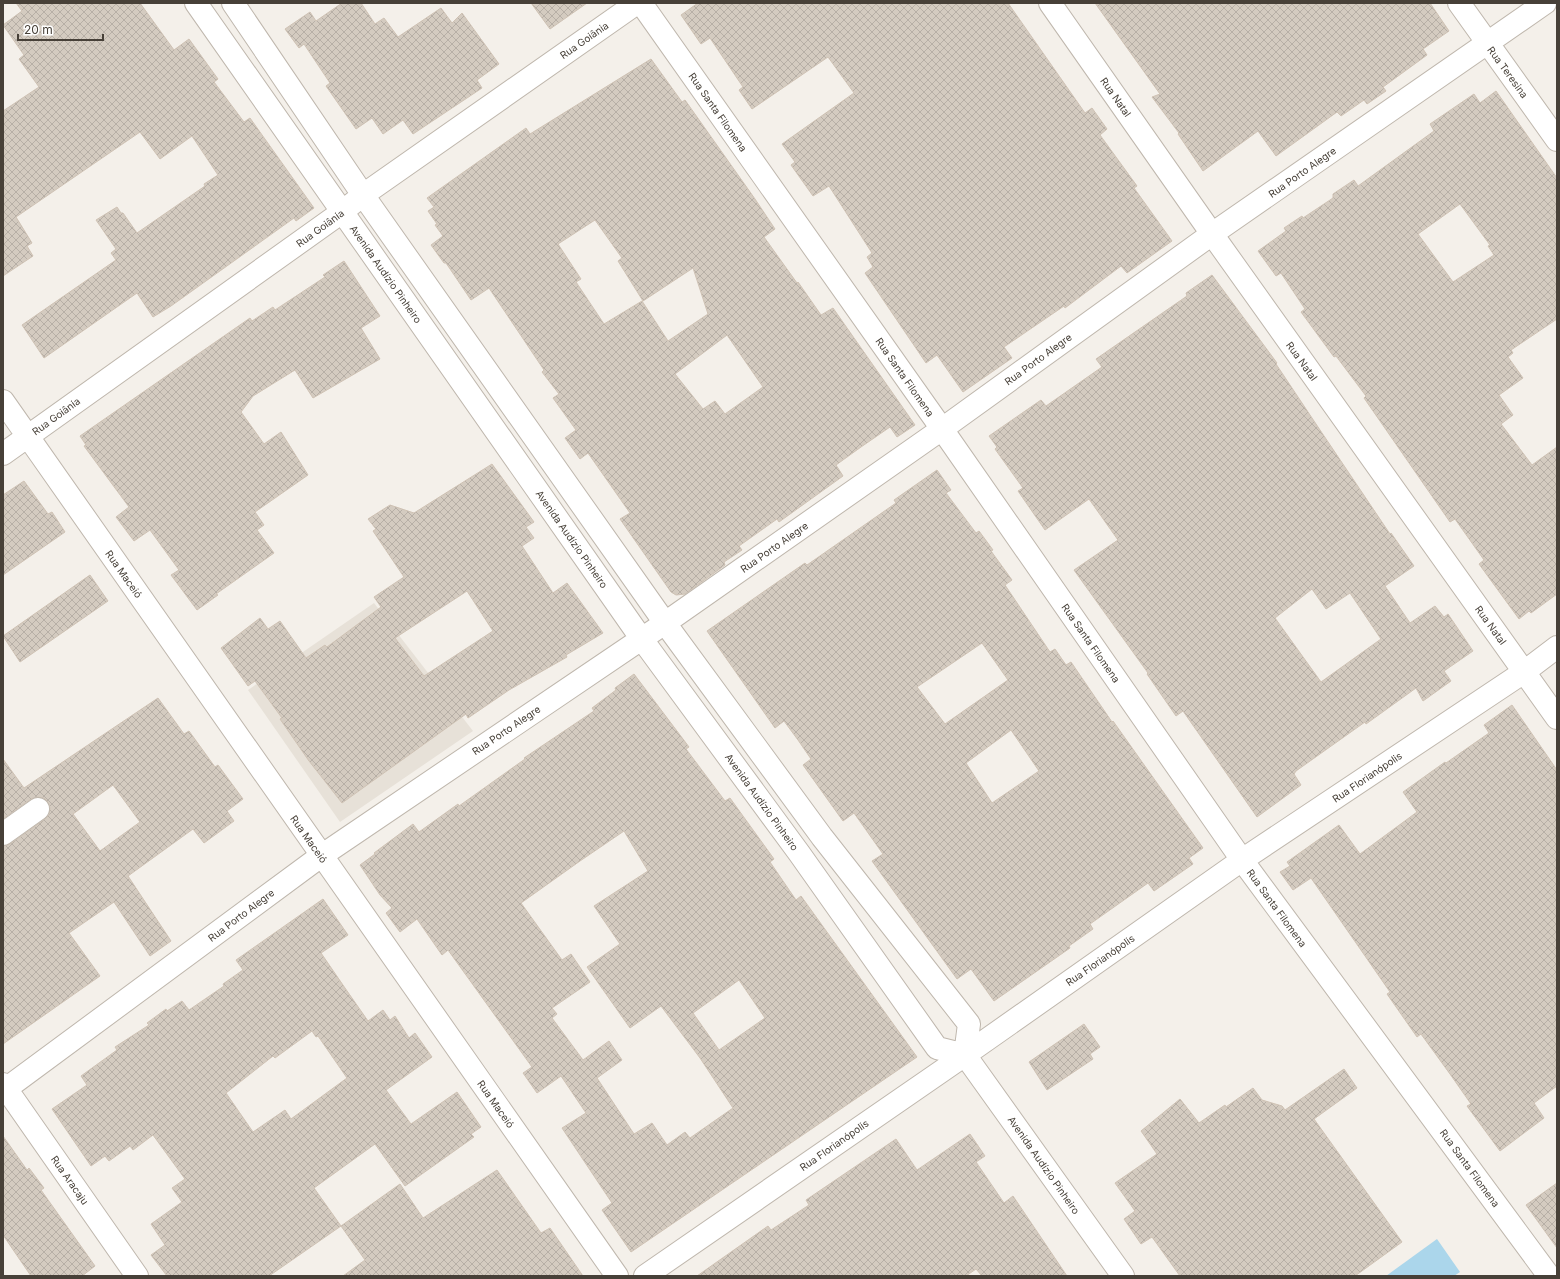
<svg xmlns="http://www.w3.org/2000/svg" width="1560" height="1279" viewBox="0 0 1560 1279" font-family="Inter,sans-serif">
<defs>
<pattern id="building-cross-hatch" width="8" height="8" patternUnits="userSpaceOnUse"><rect width="8" height="8" fill="#d4cbc0"/><path d="M0 0l8 8M0 8l8-8" fill="none" stroke="#b7afa6"/></pattern>
</defs>
<rect width="100%" height="100%" fill="#f4f0ea"/>
<path fill="#e7e1d8" d="M374,603L473,731L340,822L248,690Z"/>
<path fill="#abd6eb" d="M1437,1239L1460,1272L1454,1276H1386Z"/>
<path fill="url(#building-cross-hatch)" stroke="#cfc2b4" fill-rule="evenodd" d="M16,3H140L174,50L189,39L218,79L214,82L244,122L250,118L314,208L296,221L294,218L171,306L153,317L137,293L44,358L22,325L116,260L111,253L116,249L96,220L117,207L121,213H123L137,233L205,186L204,184L218,175L192,136L160,159L140,132L16,217L32,243L27,246L33,256L3,276V111L39,87L19,59L24,55L3,25L22,11Z
M342,3H361L375,24L384,18L398,37L441,8L452,23L462,13L499,64L477,80L482,88L413,134L403,120L383,134L372,118L356,129L326,86L330,83L304,44L299,48L285,29L310,12L316,21Z
M531,3H587L550,29Z
M698,3H1008L1085,113L1092,108L1107,129L1100,135L1137,186L1134,188L1172,241L1127,273L1121,266L1065,308L1064,306L1004,347L1012,358L963,392L937,355L926,363L865,273L873,267L867,257L872,253L829,186L813,196L791,165L795,162L782,144L854,93L828,57L752,109L739,90L743,87L710,38L701,44L681,15Z
M1095,3H1430L1449,31L1423,49L1427,55L1383,87L1386,91L1367,104L1364,100L1341,116L1337,112L1276,156L1258,131L1203,171L1178,134L1179,133L1152,97L1160,94Z
M651,59L682,102L685,100L755,199L775,229L764,237L797,283L798,282L821,315L833,308L915,425L897,437L890,427L861,447L836,465L843,476L779,522L777,519L739,546L742,550L724,562L725,565L685,594L676,595L671,592L620,519L630,513L588,453L580,459L565,438L576,430L553,398L559,394L542,372L544,370L489,288L471,300L446,263H444L431,245L443,236L435,225L437,224L428,211L434,207L427,198L526,128L530,134ZM595,220L622,258L618,261L643,301L693,268L708,314L668,341L642,301L604,324L576,282L581,279L558,244ZM727,335L763,387L725,414L715,401L703,409L675,374Z
M1496,91L1557,178V319L1511,350L1513,353L1508,357L1523,378L1499,395L1513,415L1501,424L1532,465L1557,447V594L1531,613L1529,611L1519,619L1479,564L1484,560L1455,519L1450,522L1364,398L1366,396L1336,356L1334,357L1301,312L1305,309L1281,273L1276,276L1258,251L1286,231L1284,228L1302,216L1303,218L1333,198V194L1354,180L1358,186L1434,131L1430,124L1474,94L1480,103ZM1460,204L1490,245L1488,246L1494,255L1453,282L1418,234Z
M344,261L380,316L361,328L380,359L313,398L295,370L253,396L241,412L264,444L281,432L308,475L255,512L264,525L257,530L274,553L216,594L218,595L197,610L171,575L179,570L150,530L134,541L116,517L129,507L84,446L86,445L80,436L250,318L252,321L273,307L275,310L325,277L323,275Z
M1212,275L1277,363L1276,364L1318,427L1390,534L1391,533L1414,566L1385,586L1410,623L1435,606L1444,617L1448,614L1473,651L1444,671L1451,681L1423,701L1416,688L1366,724L1365,722L1296,771L1294,774L1301,785L1257,817L1183,711L1176,716L1147,674L1148,673L1074,570L1118,540L1089,499L1045,530L1018,491L1023,488L995,449L997,447L989,436L1041,400L1046,406L1102,367L1096,359L1187,296L1186,293ZM1312,589L1326,609L1350,593L1381,639L1321,682L1275,618Z
M492,464L534,522L526,527L534,538L522,546L553,593L567,583L603,633L566,655L567,657L509,690L468,718L466,714L342,803L309,761L280,719L282,718L255,681L248,686L221,648L260,618L268,629L280,621L306,658L325,645L327,647L381,607L374,597L404,577L373,531L376,529L368,519L390,505L414,513ZM467,591L493,631L424,676L395,638Z
M937,470L951,490L946,493L976,533L979,531L993,550L991,551L1012,580L1005,585L1050,652L1055,649L1066,665L1071,662L1112,722L1113,721L1203,848L1189,858L1193,864L1154,891L1148,883L1090,924L1093,929L1069,946L1070,948L994,1001L971,969L957,979L872,861L883,854L854,813L843,821L803,765L811,759L798,740L784,721L775,728L707,631L805,563L807,565L896,503L894,500ZM982,643L1008,680L945,724L917,687ZM1011,730L1039,771L992,803L966,763Z
M24,481L48,514L52,512L65,532L3,575V495Z
M90,575L108,601L20,662L3,636Z
M634,674L689,747L686,749L725,801L730,798L774,859L770,862L796,900L801,896L917,1057L631,1252L602,1210L612,1203L562,1128L586,1113L561,1076L537,1093L523,1073L532,1067L448,950L442,955L417,919L400,932L386,913L392,908L380,895L360,865L375,854L374,853L413,824L419,832L458,804L459,806L525,759L524,758L594,711L592,708L616,690L615,688ZM624,831L648,871L594,906L620,944L587,967L630,1028L661,1006L700,1058L733,1108L690,1138L685,1132L667,1145L652,1123L634,1134L597,1078L622,1060L609,1041L583,1060L552,1018L557,1014L552,1008L590,982L571,954L562,960L521,903L580,861ZM739,980L765,1018L719,1050L693,1013Z
M158,698L184,734L189,731L215,767L218,765L243,799L227,811L234,821L204,843L193,829L128,876L171,941L150,956L114,902L69,933L100,976L3,1044V846L10,844L45,819L49,815L50,808L48,802L44,798L36,797L31,799L3,819V759L24,788ZM113,785L140,822L100,851L73,814Z
M1512,705L1557,770V1086L1534,1103L1544,1118L1500,1151L1467,1106L1471,1104L1450,1074L1421,1034L1417,1037L1387,994L1390,992L1311,878L1293,890L1280,872L1290,866L1287,862L1339,825L1360,854L1417,812L1403,792L1445,762L1446,763L1489,733L1484,725Z
M323,899L348,935L321,953L345,988L368,1021L383,1010L390,1020L395,1016L409,1038L415,1033L432,1057L386,1090L411,1124L457,1092L481,1127L471,1134L474,1137L405,1186L375,1144L314,1188L341,1226L400,1184L423,1218L497,1170L541,1233L550,1228L583,1276H343L365,1260L341,1226L269,1276H167L151,1255L165,1245L151,1224L182,1202L172,1188L185,1179L153,1135L133,1150L130,1146L109,1161L105,1156L91,1166L52,1109L87,1085L81,1076L117,1050L115,1047L149,1025L147,1023L166,1009L167,1011L182,1001L189,1010L224,986L223,984L243,970L236,960ZM312,1031L316,1037L318,1036L347,1078L291,1119L285,1110L253,1132L226,1093L273,1056L275,1058Z
M1084,1024L1100,1047L1090,1054L1093,1059L1047,1090L1029,1062Z
M1344,1069L1357,1088L1314,1119L1402,1242L1355,1276H1180L1152,1237L1141,1244L1124,1219L1135,1211L1115,1183L1157,1154L1141,1131L1180,1099L1199,1123L1225,1105L1226,1107L1253,1088L1262,1100L1282,1106L1285,1110Z
M970,1134L985,1156L976,1162L1004,1203L1013,1196L1067,1276H982L976,1269L966,1276H697L768,1226L771,1230L809,1205L806,1200L896,1139L917,1170Z
M3,1136L27,1170L29,1168L44,1188L41,1190L95,1266L82,1276H31L3,1235Z
M1557,1183V1248L1526,1205Z"/>
<g fill="none" stroke-linecap="round" stroke-linejoin="round">
<defs>
<path id="minor" d="M196,3L641,638L799,853L937,1048L965,1055L1123,1276
M233,3L363,195L665,623L822,837L969,1024L965,1055
M641,3L942,429L1242,860L1549,1276
M1050,3L1212,234L1557,718
M1459,3L1557,140
M3,401L617,1276
M3,454L342,212L363,195L637,3
M3,834L38,809
M3,1084L137,1276
M3,1091L321,856L665,623L942,429L1212,234L1545,3
M645,1276L965,1055L1242,860L1524,672L1557,647"/>
</defs>
<use href="#minor" stroke="#bfb7ad" stroke-width="24"/>
<use href="#minor" stroke="#fff" stroke-width="22"/>
</g>
<g text-anchor="middle" dominant-baseline="central" stroke-width="4" stroke-linejoin="round" paint-order="stroke">
<g font-size="10" fill="#474038" stroke="#fff">
<text transform="translate(584 40) rotate(-35)">Rua Goiânia</text>
<text transform="translate(1508 72) rotate(54)">Rua Teresina</text>
<text transform="translate(1116 97) rotate(55)">Rua Natal</text>
<text transform="translate(718 112) rotate(55)">Rua Santa Filomena</text>
<text transform="translate(1302 172) rotate(-35)">Rua Porto Alegre</text>
<text transform="translate(320 228) rotate(-36)">Rua Goiânia</text>
<text transform="translate(386 274) rotate(55)">Avenida Audízio Pinheiro</text>
<text transform="translate(1038 359) rotate(-36)">Rua Porto Alegre</text>
<text transform="translate(1302 361) rotate(54)">Rua Natal</text>
<text transform="translate(905 377) rotate(55)">Rua Santa Filomena</text>
<text transform="translate(56 416) rotate(-36)">Rua Goiânia</text>
<text transform="translate(572 539) rotate(55)">Avenida Audízio Pinheiro</text>
<text transform="translate(774 547) rotate(-35)">Rua Porto Alegre</text>
<text transform="translate(124 574) rotate(55)">Rua Maceió</text>
<text transform="translate(1491 625) rotate(54)">Rua Natal</text>
<text transform="translate(1091 643) rotate(55)">Rua Santa Filomena</text>
<text transform="translate(506 730) rotate(-34)">Rua Porto Alegre</text>
<text transform="translate(1367 777) rotate(-34)">Rua Florianópolis</text>
<text transform="translate(762 802) rotate(54)">Avenida Audízio Pinheiro</text>
<text transform="translate(309 839) rotate(55)">Rua Maceió</text>
<text transform="translate(1277 908) rotate(54)">Rua Santa Filomena</text>
<text transform="translate(241 915) rotate(-37)">Rua Porto Alegre</text>
<text transform="translate(1100 960) rotate(-35)">Rua Florianópolis</text>
<text transform="translate(496 1104) rotate(55)">Rua Maceió</text>
<text transform="translate(834 1145) rotate(-35)">Rua Florianópolis</text>
<text transform="translate(1044 1165) rotate(55)">Avenida Audízio Pinheiro</text>
<text transform="translate(1470 1168) rotate(54)">Rua Santa Filomena</text>
<text transform="translate(70 1180) rotate(55)">Rua Aracaju</text>
</g>
</g>
<rect width="1560" height="1279" fill="none" stroke="#474038" stroke-width="8"/>
<path d="M18 34v6h85v-6" fill="none" stroke="#474038" stroke-width="2"/>
<text x="24" y="34" font-size="12" fill="#474038" stroke="#ffffff" stroke-width="3" paint-order="stroke">20 m</text>
</svg>
